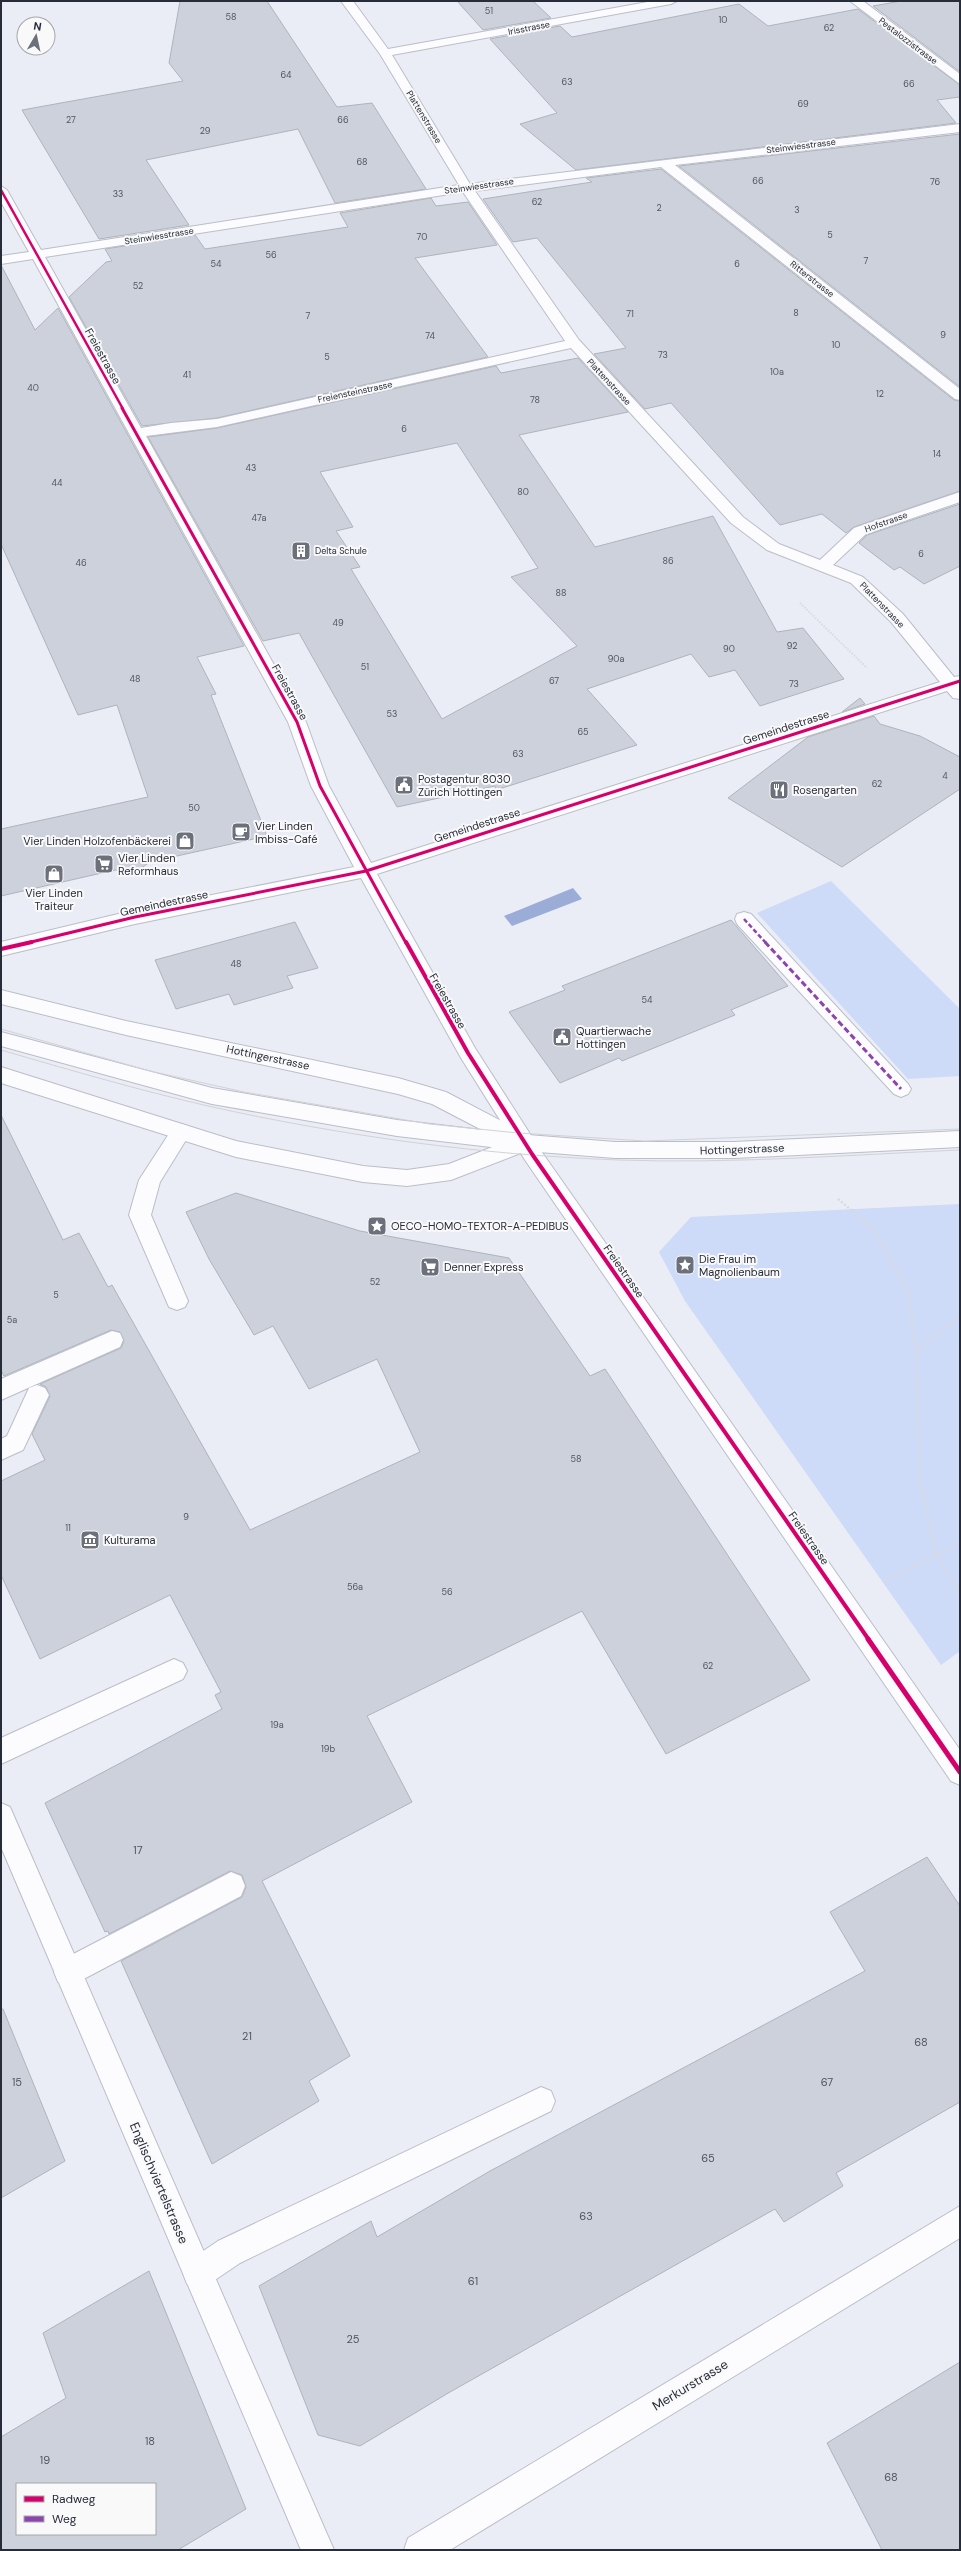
<svg xmlns="http://www.w3.org/2000/svg" width="961" height="2551" viewBox="0 0 961 2551" font-family="'DM Sans',sans-serif">
<rect width="100%" height="100%" fill="#eaedf5"/>
<path fill="#cddaf8" d="M831,881L960,1009V1076L908,1079L757,913Z
M960,1204V1651L941,1665L685,1301L659,1252L691,1217Z"/>
<path fill="#9badd7" d="M573,888L582,899L512,926L504,916Z"/>
<path fill="#cdd1db" stroke="#afb3bc" fill-rule="evenodd" d="M180,1H267L337,107L372,103L426,189L335,203L298,129L146,160L189,225L99,239L22,110L183,81L169,63Z
M457,1H533L551,18L483,30Z
M901,1H960V72L873,6Z
M739,4L768,26L858,9L960,85V97L937,100L956,123L576,170L520,124L557,113L490,39L560,26L572,37Z
M960,134V387L679,166Z
M661,169L954,400L960,401V491L854,527L846,533L822,514L780,525L671,403L645,409L594,354L626,348L537,238L513,242L483,199L592,182L586,178Z
M431,198L436,206L468,202L497,245L415,258L488,357L217,418L142,426L69,297L106,262L112,261L105,249L195,235L205,249L348,227L340,213Z
M1,265L35,330L58,308L244,646L197,657L216,694L211,695L267,836L150,862L134,873L115,870L1,896V829L148,797L117,705L78,715L1,544Z
M578,358L628,412L519,435L595,547L713,516L777,632L803,628L844,679L760,706L735,670L709,677L691,654L587,689L637,745L496,790L495,786L397,807L299,633L263,641L148,437L217,428L496,366L501,373ZM457,443L538,568L511,577L577,646L442,719L351,569L360,567L336,531L353,527L320,472Z
M960,504V566L924,584L900,567L894,570L859,543L867,535Z
M860,698L865,704L842,712Z
M874,716L880,724L920,736L960,757V789L842,867L728,798L808,737Z
M731,920L788,986L731,1010L735,1015L622,1061L619,1058L560,1083L509,1012L565,990L562,986Z
M295,922L318,968L287,976L293,988L234,1005L229,994L176,1009L155,960Z
M1,1115L63,1240L79,1233L108,1287L112,1285L250,1530L420,1452L377,1359L309,1389L273,1326L254,1335L209,1259L186,1212L236,1193L360,1231L509,1258L590,1376L605,1369L810,1680L666,1754L582,1611L367,1716L412,1802L262,1881L350,2056L309,2081L319,2101L212,2164L121,1961L242,1897L246,1887L242,1875L230,1871L109,1934L108,1931L105,1932L45,1803L222,1709L215,1695L221,1692L170,1595L40,1659L1,1575V1481L45,1460L32,1434L50,1396L46,1387L40,1384L121,1348L124,1341L120,1332L111,1330L4,1376L1,1370Z
M927,1857L960,1906V2102L836,2173L843,2186L784,2222L775,2209L450,2392L360,2446L318,2435L259,2286L371,2221L377,2237L490,2171L865,1971L830,1912Z
M1,2009H3L65,2161L1,2198Z
M149,2271L246,2509L178,2550H1V2437L66,2398L43,2333ZM17,2484H155V2534H17Z
M960,2362V2550H882L827,2443Z"/>
<g fill="none" stroke-linecap="round" stroke-linejoin="round">
<defs>
<path id="lane" d="M1,1032L212,1088L397,1120L525,1135L532,1137L535,1143L532,1149L525,1151L397,1136L212,1104L1,1046Z
M181,1124L188,1126L191,1132L160,1182L151,1215L188,1301L185,1307L177,1310L169,1307L129,1215L139,1180L174,1126Z
M112,1331L120,1333L123,1340L120,1347L1,1400V1379Z
M37,1385L45,1388L49,1395L23,1450L1,1460V1439L7,1436L29,1388Z
M174,1659L183,1663L187,1671L183,1679L1,1764V1738Z
M231,1872L241,1876L245,1886L241,1896L78,1982L68,1986L58,1982L54,1972L58,1962Z
M541,2087L551,2091L555,2101L551,2111L240,2263L209,2284L198,2288L187,2284L183,2273L187,2262L218,2241Z"/>
<path id="street" d="M341,1H353L388,49L653,1H677L671,4L392,55L470,184L960,124V132L675,165L960,389V400L955,399L661,167L475,191L579,340L743,517L779,544L820,560L854,528L960,492V502L866,534L833,565L863,577L903,614L954,677L960,676V699L953,698L947,691L377,874L475,1048L539,1148L960,1750V1785L951,1781L525,1160L461,1058L361,878L135,924L1,956V942L135,910L354,867L311,786L288,722L33,259L1,264V256L29,252L1,202V186L7,190L41,250L459,185L380,54ZM463,192L565,341L217,419L171,423L141,428L45,257ZM571,348L731,523L767,550L851,583L891,622L940,682L371,863L329,786L306,722L146,436L217,427Z
M850,1H863L960,74V84Z
M744,912L751,914L908,1084L911,1089L908,1094L901,1097L894,1094L737,924L735,919L737,914Z
M1,1803L10,1807L334,2550H301L1,1847Z
M960,2206V2238L450,2550H404L408,2538Z"/>
<path id="secondary" d="M1,990L126,1021L398,1078L446,1092L528,1135L615,1142H734L960,1131V1147L734,1158H615L526,1151L451,1180L407,1186L363,1182L236,1157L1,1083V1067L236,1141L363,1166L407,1170L449,1164L505,1142L432,1104L398,1094L126,1035L1,1004Z"/>
</defs>
<use href="#lane" stroke="#babec8" stroke-width="2"/>
<use href="#street" stroke="#babec8" stroke-width="2"/>
<use href="#secondary" stroke="#babec8" stroke-width="2"/>
<path stroke="#d9dadc" stroke-width="2" stroke-dasharray="1.5 1.5" stroke-linecap="butt" d="M800,603L867,668"/>
<path stroke="#d9dadc" stroke-width="2.5" stroke-dasharray="2 2" stroke-linecap="butt" d="M838,1199L873,1228L908,1291L916,1350L920,1480L936,1555L960,1594
M917,1350L960,1316
M884,1581L960,1542"/>
<use href="#lane" fill="#fcfcfe" fill-rule="evenodd"/>
<use href="#street" fill="#fcfcfe" fill-rule="evenodd"/>
<use href="#secondary" fill="#fcfcfe" fill-rule="evenodd"/>
<path stroke="#d0d2d5" stroke-width="1" d="M1,1029L150,1071L244,1092L429,1124L518,1133L645,1141L960,1129
M1,1050C70,1070 138,1090 208,1106C343,1136 481,1155 619,1160C733,1164 846,1155 960,1150"/>
<path stroke="#8e44ad" stroke-width="2.5" stroke-dasharray="4.5 2.5" stroke-linecap="butt" d="M744,919L766,943"/>
<path stroke="#8e44ad" stroke-width="3" stroke-dasharray="6 3" stroke-linecap="butt" d="M765,942L901,1089"/>
<defs>
<path id="cycleway-far3" d="M1,190L123,409"/>
<path id="cycleway-far2" d="M122,408L297,722L320,786L406,943
M27,943L135,917L366,871L960,681"/>
<path id="cycleway-far1" d="M406,942L468,1053L532,1154L869,1640
M1,949L32,942"/>
<path id="cycleway" d="M868,1639L960,1772"/>
</defs>
<use href="#cycleway-far3" stroke="#f9f9f9" stroke-width="4"/>
<use href="#cycleway-far2" stroke="#f9f9f9" stroke-width="5"/>
<use href="#cycleway-far1" stroke="#f9f9f9" stroke-width="6"/>
<use href="#cycleway" stroke="#f9f9f9" stroke-width="8"/>
<use href="#cycleway-far3" stroke="#d6006c" stroke-width="2.5"/>
<use href="#cycleway-far2" stroke="#d6006c" stroke-width="3"/>
<use href="#cycleway-far1" stroke="#d6006c" stroke-width="4"/>
<use href="#cycleway" stroke="#d6006c" stroke-width="5"/>
</g>
<defs>
<symbol id="building-square" viewBox="-11 -11 22 22"><rect x="-9" y="-9" width="18" height="18" rx="4" fill="#6b707b" stroke="#f9f9f9"/><path d="M-4-6H4V6H1V3H-1V6H-4ZM-2.5-4.3h1.7v1.8h-1.7ZM.8-4.3h1.7v1.8H.8ZM-2.5-1h1.7V.8h-1.7ZM.8-1h1.7V.8H.8Z" fill="#fff"/></symbol>
<symbol id="civic-square" viewBox="-11 -11 22 22"><rect x="-9" y="-9" width="18" height="18" rx="4" fill="#6b707b" stroke="#f9f9f9"/><path d="M-.6-6.5H3V-4.5H.6V-3L4-1V1h2V6H-6V1h2V-1L-.6-3ZM-1.2 2.5V6h2.4V2.5Z" fill="#fff"/></symbol>
<symbol id="restaurant-square" viewBox="-11 -11 22 22"><rect x="-9" y="-9" width="18" height="18" rx="4" fill="#6b707b" stroke="#f9f9f9"/><path d="M-5-6h1v4h1v-4h1v4h1v-4h1v5L-1.5 .5V6h-2V.5L-5-1ZM5-6V6H3V1.5H1.5Q1.5-4 5-6Z" fill="#fff"/></symbol>
<symbol id="cafe-square" viewBox="-11 -11 22 22"><rect x="-9" y="-9" width="18" height="18" rx="4" fill="#6b707b" stroke="#f9f9f9"/><path d="M-5.5-4.5H6V0H3Q3 3.5 0 3.5H-2.5Q-5.5 3.5-5.5 0ZM3-3.2v2h1.7v-2ZM-6 4.5H4V6H-6Z" fill="#fff"/></symbol>
<symbol id="shop-square" viewBox="-11 -11 22 22"><rect x="-9" y="-9" width="18" height="18" rx="4" fill="#6b707b" stroke="#f9f9f9"/><path d="M-5-2.5h2.3a2.7 3.5 0 0 1 5.4 0H5L5.5 6h-11ZM-1.5-2.5h3a1.5 2.3 0 0 0-3 0Z" fill="#fff"/></symbol>
<symbol id="supermarket-square" viewBox="-11 -11 22 22"><rect x="-9" y="-9" width="18" height="18" rx="4" fill="#6b707b" stroke="#f9f9f9"/><path d="M-6-5.5h2.5l.6 2H6L4.5 2H-2.5L-4.4-4H-6ZM-1.5 3.2a1.3 1.3 0 1 0 .1 0ZM3 3.2a1.3 1.3 0 1 0 .1 0Z" fill="#fff"/></symbol>
<symbol id="sight-square" viewBox="-11 -11 22 22"><rect x="-9" y="-9" width="18" height="18" rx="4" fill="#6b707b" stroke="#f9f9f9"/><path d="M0-6L1.8-2.2L6-1.7L2.9 1.2L3.7 5.4L0 3.3L-3.7 5.4L-2.9 1.2L-6-1.7L-1.8-2.2Z" fill="#fff"/></symbol>
<symbol id="museum-square" viewBox="-11 -11 22 22"><rect x="-9" y="-9" width="18" height="18" rx="4" fill="#6b707b" stroke="#f9f9f9"/><path d="M0-6L6-3V-2H-6V-3ZM-5-1h2V3h-2ZM-1-1h2V3h-2ZM3-1h2V3H3ZM-6 4H6V6H-6Z" fill="#fff"/></symbol>
</defs>
<g fill-rule="evenodd">
<use href="#building-square" x="290" y="540" width="22" height="22"/>
<use href="#civic-square" x="393" y="774" width="22" height="22"/>
<use href="#restaurant-square" x="768" y="779" width="22" height="22"/>
<use href="#cafe-square" x="230" y="821" width="22" height="22"/>
<use href="#shop-square" x="174" y="830" width="22" height="22"/>
<use href="#supermarket-square" x="93" y="853" width="22" height="22"/>
<use href="#shop-square" x="43" y="863" width="22" height="22"/>
<use href="#civic-square" x="551" y="1026" width="22" height="22"/>
<use href="#sight-square" x="366" y="1215" width="22" height="22"/>
<use href="#sight-square" x="674" y="1254" width="22" height="22"/>
<use href="#supermarket-square" x="419" y="1256" width="22" height="22"/>
<use href="#museum-square" x="79" y="1529" width="22" height="22"/>
</g>
<g text-anchor="middle" dominant-baseline="central" stroke-width="4" stroke-linejoin="round" paint-order="stroke">
<g font-size="9" fill="#505562">
<text x="489" y="11">51</text>
<text x="231" y="17">58</text>
<text x="723" y="20">10</text>
<text x="829" y="28">62</text>
<text x="286" y="75">64</text>
<text x="567" y="82">63</text>
<text x="909" y="84">66</text>
<text x="803" y="104">69</text>
<text x="71" y="120">27</text>
<text x="343" y="120">66</text>
<text x="205" y="131">29</text>
<text x="362" y="162">68</text>
<text x="758" y="181">66</text>
<text x="935" y="182">76</text>
<text x="118" y="194">33</text>
<text x="537" y="202">62</text>
<text x="659" y="208">2</text>
<text x="797" y="210">3</text>
<text x="830" y="235">5</text>
<text x="422" y="237">70</text>
<text x="271" y="255">56</text>
<text x="866" y="261">7</text>
<text x="216" y="264">54</text>
<text x="737" y="264">6</text>
<text x="138" y="286">52</text>
<text x="796" y="313">8</text>
<text x="630" y="314">71</text>
<text x="308" y="316">7</text>
<text x="943" y="335">9</text>
<text x="430" y="336">74</text>
<text x="836" y="345">10</text>
<text x="663" y="355">73</text>
<text x="327" y="357">5</text>
<text x="777" y="372">10a</text>
<text x="187" y="375">41</text>
<text x="33" y="388">40</text>
<text x="880" y="394">12</text>
<text x="535" y="400">78</text>
<text x="404" y="429">6</text>
<text x="937" y="454">14</text>
<text x="251" y="468">43</text>
<text x="57" y="483">44</text>
<text x="523" y="492">80</text>
<text x="259" y="518">47a</text>
<text x="921" y="554">6</text>
<text x="668" y="561">86</text>
<text x="81" y="563">46</text>
<text x="561" y="593">88</text>
<text x="338" y="623">49</text>
<text x="792" y="646">92</text>
<text x="729" y="649">90</text>
<text x="616" y="659">90a</text>
<text x="365" y="667">51</text>
<text x="135" y="679">48</text>
<text x="554" y="681">67</text>
<text x="794" y="684">73</text>
<text x="392" y="714">53</text>
<text x="583" y="732">65</text>
<text x="518" y="754">63</text>
<text x="945" y="776">4</text>
<text x="877" y="784">62</text>
<text x="194" y="808">50</text>
<text x="236" y="964">48</text>
<text x="647" y="1000">54</text>
<text x="375" y="1282">52</text>
<text x="56" y="1295">5</text>
<text x="12" y="1320">5a</text>
<text x="576" y="1459">58</text>
<text x="186" y="1517">9</text>
<text x="68" y="1528">11</text>
<text x="355" y="1587">56a</text>
<text x="447" y="1592">56</text>
<text x="708" y="1666">62</text>
<text x="277" y="1725">19a</text>
<text x="328" y="1749">19b</text>
</g>
<g font-size="9" fill="#272c39" stroke="#f9f9f9">
<text transform="translate(529 28) rotate(-11)">Irisstrasse</text>
<text transform="translate(908 41) rotate(37)">Pestalozzistrasse</text>
<text transform="translate(424 117) rotate(59)">Plattenstrasse</text>
<text transform="translate(801 146) rotate(-7)">Steinwiesstrasse</text>
<text transform="translate(479 186) rotate(-8)">Steinwiesstrasse</text>
<text transform="translate(159 236) rotate(-9)">Steinwiesstrasse</text>
<text transform="translate(812 279) rotate(38)">Ritterstrasse</text>
<text transform="translate(609 382) rotate(47)">Plattenstrasse</text>
<text transform="translate(355 392) rotate(-12)">Freiensteinstrasse</text>
<text transform="translate(886 522) rotate(-20)">Hofstrasse</text>
<text transform="translate(882 605) rotate(46)">Plattenstrasse</text>
</g>
<g font-size="9" fill="#272c39" stroke="#f9f9f9" text-anchor="start">
<text x="315" y="551">Delta Schule</text>
</g>
<g font-size="11" fill="#272c39" stroke="#f9f9f9">
<text transform="translate(103 356) rotate(61)">Freiestrasse</text>
<text transform="translate(290 692) rotate(61)">Freiestrasse</text>
<text transform="translate(786 727) rotate(-18)">Gemeindestrasse</text>
<text transform="translate(477 825) rotate(-18)">Gemeindestrasse</text>
<text transform="translate(164 903) rotate(-12)">Gemeindestrasse</text>
<text transform="translate(448 1001) rotate(60)">Freiestrasse</text>
<text transform="translate(268 1057) rotate(12)">Hottingerstrasse</text>
<text transform="translate(742 1149) rotate(-2)">Hottingerstrasse</text>
<text transform="translate(624 1271) rotate(55)">Freiestrasse</text>
<text transform="translate(809 1538) rotate(55)">Freiestrasse</text>
</g>
<g font-size="11" fill="#272c39" stroke="#f9f9f9" text-anchor="start">
<text x="418" y="779">Postagentur 8030<tspan x="418" dy="13">Zürich Hottingen</tspan></text>
<text x="793" y="790">Rosengarten</text>
<text x="255" y="826">Vier Linden<tspan x="255" dy="13">Imbiss-Café</tspan></text>
<text x="171" y="841" text-anchor="end">Vier Linden Holzofenbäckerei</text>
<text x="118" y="858">Vier Linden<tspan x="118" dy="13">Reformhaus</tspan></text>
<text x="54" y="893" text-anchor="middle">Vier Linden<tspan x="54" dy="13">Traiteur</tspan></text>
<text x="576" y="1031">Quartierwache<tspan x="576" dy="13">Hottingen</tspan></text>
<text x="391" y="1226">OECO-HOMO-TEXTOR-A-PEDIBUS</text>
<text x="699" y="1259">Die Frau im<tspan x="699" dy="13">Magnolienbaum</tspan></text>
<text x="444" y="1267">Denner Express</text>
<text x="104" y="1540">Kulturama</text>
</g>
<g font-size="11" fill="#505562">
<text x="138" y="1850">17</text>
<text x="247" y="2036">21</text>
<text x="921" y="2042">68</text>
<text x="17" y="2082">15</text>
<text x="827" y="2082">67</text>
<text x="708" y="2158">65</text>
<text x="586" y="2216">63</text>
<text x="473" y="2281">61</text>
<text x="353" y="2339">25</text>
<text x="150" y="2441">18</text>
<text x="45" y="2460">19</text>
<text x="891" y="2477">68</text>
</g>
<g font-size="13" fill="#272c39" stroke="#f9f9f9">
<text transform="translate(159 2183) rotate(67)">Englischviertelstrasse</text>
<text transform="translate(690 2385) rotate(-31)">Merkurstrasse</text>
</g>
</g>
<rect width="961" height="2551" fill="none" stroke="#272c39" stroke-width="4"/>
<rect x="16" y="2483" width="140" height="52" fill="#f9f9f9" stroke="#a5a7ac"/>
<rect x="24" y="2496" width="20" height="6" fill="#d6006c" stroke="#a5a7ac"/>
<text x="52" y="2503" font-size="12" fill="#272c39">Radweg</text>
<rect x="24" y="2516" width="20" height="6" fill="#8e44ad" stroke="#a5a7ac"/>
<text x="52" y="2523" font-size="12" fill="#272c39">Weg</text>
<g transform="translate(36 36) rotate(9)"><circle r="19" fill="#f9f9f9" stroke="#a5a7ac"/>
<path d="M0-3L7 15L0 10L-7 15Z" fill="#6b707b"/>
<text y="-6" font-size="11" font-weight="bold" text-anchor="middle" fill="#272c39">N</text>
</g>
</svg>
